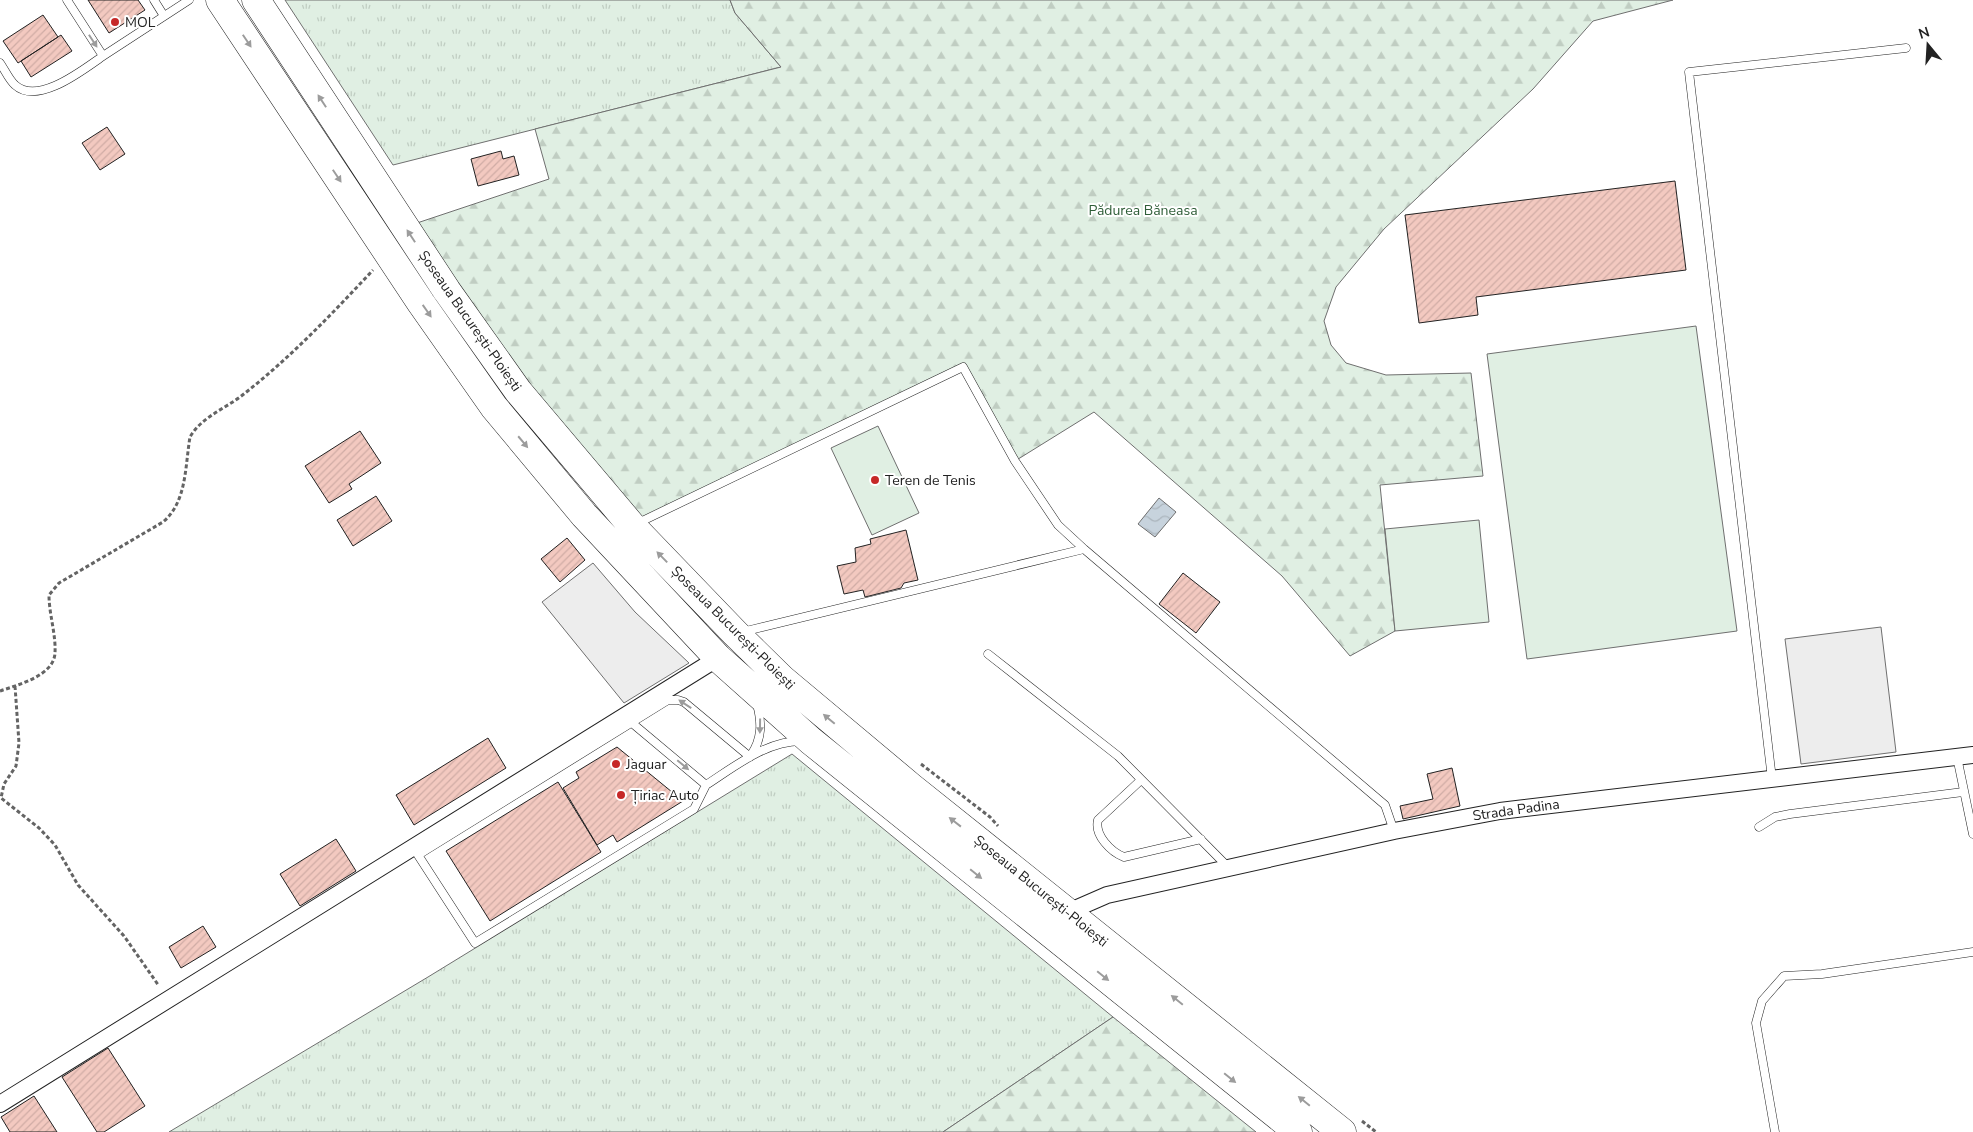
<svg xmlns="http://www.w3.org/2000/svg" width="1973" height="1132" viewBox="0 0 1973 1132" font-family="'Nunito Sans',sans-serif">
<defs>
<pattern id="grass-tufts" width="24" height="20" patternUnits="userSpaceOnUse" patternTransform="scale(1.25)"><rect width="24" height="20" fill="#e0efe3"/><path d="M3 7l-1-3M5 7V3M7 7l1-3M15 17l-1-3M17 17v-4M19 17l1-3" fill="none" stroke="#c0cdc2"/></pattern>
<pattern id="forest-firs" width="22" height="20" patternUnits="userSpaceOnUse" patternTransform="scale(1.25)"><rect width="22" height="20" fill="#e0efe3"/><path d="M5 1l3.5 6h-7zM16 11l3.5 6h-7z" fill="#c0cdc2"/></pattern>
<pattern id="water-waves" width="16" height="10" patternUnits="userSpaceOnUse" patternTransform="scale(1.25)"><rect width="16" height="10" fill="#c7d3dd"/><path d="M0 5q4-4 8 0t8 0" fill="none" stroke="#abb5bd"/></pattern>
<pattern id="building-hatch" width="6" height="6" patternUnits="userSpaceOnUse" patternTransform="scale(1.25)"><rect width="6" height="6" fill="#f3c9c0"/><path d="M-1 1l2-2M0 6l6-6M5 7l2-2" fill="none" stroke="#d0aca5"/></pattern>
</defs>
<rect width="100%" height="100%" fill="#fff"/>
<path fill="url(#grass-tufts)" stroke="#6f6f6f" d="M285,0H730L735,13L781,67L393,165Z
M792,754L1113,1017L943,1132H169L428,977Z"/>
<path fill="url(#forest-firs)" stroke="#6f6f6f" d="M730,0H1673L1593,21L1533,89L1384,229L1336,287L1324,321L1331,345L1346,363L1386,375L1471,373L1483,476L1380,485L1395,631L1350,656L1282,576L1094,412L1015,461L963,367L632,526L405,227L549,179L535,129L781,67L735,13Z
M1113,1017L1256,1132H943Z"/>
<path fill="#e0efe3" stroke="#6f6f6f" d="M1696,326L1737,631L1527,659L1487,354Z
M878,426L919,513L872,535L831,448Z
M1479,520L1489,622L1395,631L1385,529Z"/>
<path fill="#ededed" stroke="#6f6f6f" d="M593,563L635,612L689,663L624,703L542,602Z
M1881,627L1896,752L1801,764L1785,639Z"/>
<path fill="url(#water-waves)" stroke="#6f6f6f" d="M1159,498L1176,512L1155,537L1138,524Z"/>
<path fill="url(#building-hatch)" stroke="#222" d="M88,0H138L145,10L109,33Z
M43,15L58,37L18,63L3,41Z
M61,35L72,51L31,77L21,61Z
M107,127L125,154L100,170L82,143Z
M501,151L503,159L514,156L519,175L478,186L471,159Z
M1675,181L1686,270L1476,297L1478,315L1419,323L1405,215Z
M360,431L381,463L349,484L352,489L329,503L305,466Z
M376,496L392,521L353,546L337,520Z
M906,530L918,580L904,583L901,588L865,597L863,590L844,594L837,566L856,562L855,548L871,544L870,539Z
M567,538L585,560L560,582L541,559Z
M1183,573L1220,602L1196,633L1159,604Z
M488,738L506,768L414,825L396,795Z
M617,747L683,801L617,842L613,835L597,845L563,788L579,778L576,772Z
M1452,768L1460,806L1403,819L1400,806L1433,799L1427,774Z
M558,782L601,852L490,921L446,851Z
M336,839L356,871L300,906L280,874Z
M203,926L216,947L181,968L169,947Z
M108,1048L145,1106L104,1132H97L62,1077Z
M34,1096L57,1132H10L1,1117Z"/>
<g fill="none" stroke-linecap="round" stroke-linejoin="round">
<defs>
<path id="lane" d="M67,0L103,56L189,0
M154,0L164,16
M0,63C5,70 9,80 15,85C38,106 84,69 103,56
M636,524L963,367L1015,461L1058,525L1084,549
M742,632L1084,549L1385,805L1394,831
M988,654L1118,756L1229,868
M632,723L706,785C734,767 766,741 801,741
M751,755C762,739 762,723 757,704
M1957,757L1973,834
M1772,779L1689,72L1906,48
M1141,780L1098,820C1094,835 1111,852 1124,857L1201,839
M706,785L694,809L475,943L418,855L668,700H678L684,702L750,757
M1759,827L1775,817L1790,814L1963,792
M1775,1132L1756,1023L1762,1001L1784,976L1822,974L1973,952"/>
<path id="street" d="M1068,912L1107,895L1394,831L1500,811L1973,755
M0,1104L718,658"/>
<path id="highway" d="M220,0L421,303L494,407L584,515L718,658L811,741L1298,1132
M256,0L447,291L518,391L632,526L735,633L782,679L911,787L1342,1132"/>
</defs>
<use href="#lane" stroke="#222" stroke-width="9"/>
<use href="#street" stroke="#222" stroke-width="18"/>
<use href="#highway" stroke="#222" stroke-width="29"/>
<path stroke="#646464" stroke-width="3" stroke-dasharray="4 2.5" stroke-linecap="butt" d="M15,686L19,743L16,766L4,784L1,798L39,828L55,845L78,885L124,936L159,986
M0,691C17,685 54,676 55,653C56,634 49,614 49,595L59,583L163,522C187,502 185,466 190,437C201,418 222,410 240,397C288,360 331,315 373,270
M921,764L990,817L998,826
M1362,1121L1376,1132"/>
<use href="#lane" stroke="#fff" stroke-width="8"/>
<use href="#street" stroke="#fff" stroke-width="16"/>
<use href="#highway" stroke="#fff" stroke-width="28"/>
</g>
<defs><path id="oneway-solid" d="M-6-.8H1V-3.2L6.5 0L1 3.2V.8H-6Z" transform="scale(1.25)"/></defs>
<g fill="#9c9c9c">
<use href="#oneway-solid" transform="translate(93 41) rotate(57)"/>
<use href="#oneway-solid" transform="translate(247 41) rotate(56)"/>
<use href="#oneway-solid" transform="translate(322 101) rotate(-123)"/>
<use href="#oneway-solid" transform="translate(337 176) rotate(56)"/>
<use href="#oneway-solid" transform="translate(411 236) rotate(-123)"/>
<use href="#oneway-solid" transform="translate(427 311) rotate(55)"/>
<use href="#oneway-solid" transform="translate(523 442) rotate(50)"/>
<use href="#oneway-solid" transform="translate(662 557) rotate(-134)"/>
<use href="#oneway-solid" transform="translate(685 704) rotate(-147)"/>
<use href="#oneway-solid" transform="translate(829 719) rotate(-140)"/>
<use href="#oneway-solid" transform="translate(760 726) rotate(91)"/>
<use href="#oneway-solid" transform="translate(683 765) rotate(40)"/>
<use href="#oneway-solid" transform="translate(955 822) rotate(-142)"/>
<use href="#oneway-solid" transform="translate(976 874) rotate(39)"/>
<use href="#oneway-solid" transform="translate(1103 976) rotate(39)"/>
<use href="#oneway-solid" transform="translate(1177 1000) rotate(-141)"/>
<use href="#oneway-solid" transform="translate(1230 1078) rotate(39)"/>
<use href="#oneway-solid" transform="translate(1304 1101) rotate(-141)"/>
</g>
<g fill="#c62828" stroke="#fff" stroke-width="2">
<circle cx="115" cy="22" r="5"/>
<circle cx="875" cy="480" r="5"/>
<circle cx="616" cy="764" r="5"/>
<circle cx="621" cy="795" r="5"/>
</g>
<g text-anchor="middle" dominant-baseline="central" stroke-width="4" stroke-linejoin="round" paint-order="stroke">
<g font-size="14" fill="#222" stroke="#fff" text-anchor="start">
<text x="125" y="22">MOL</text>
<text x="885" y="480">Teren de Tenis</text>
<text x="626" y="764">Jaguar</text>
<text x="631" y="795">Țiriac Auto</text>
</g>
<g font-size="14" fill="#2f5e38" stroke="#fff">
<text x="1143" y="210">Pădurea Băneasa</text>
</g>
<g font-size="14" fill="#222" stroke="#fff">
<text transform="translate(470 321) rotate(55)">Șoseaua București-Ploiești</text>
<text transform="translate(733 628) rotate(45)">Șoseaua București-Ploiești</text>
<text transform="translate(1516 810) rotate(-8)">Strada Padina</text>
<text transform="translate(1041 891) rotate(39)">Șoseaua București-Ploiești</text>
</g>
</g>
<g transform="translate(1928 45) rotate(342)" stroke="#ffffff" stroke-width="4" paint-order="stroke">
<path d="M0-4L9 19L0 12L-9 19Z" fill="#222222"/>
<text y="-8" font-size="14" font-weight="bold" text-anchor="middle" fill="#222222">N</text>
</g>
</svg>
